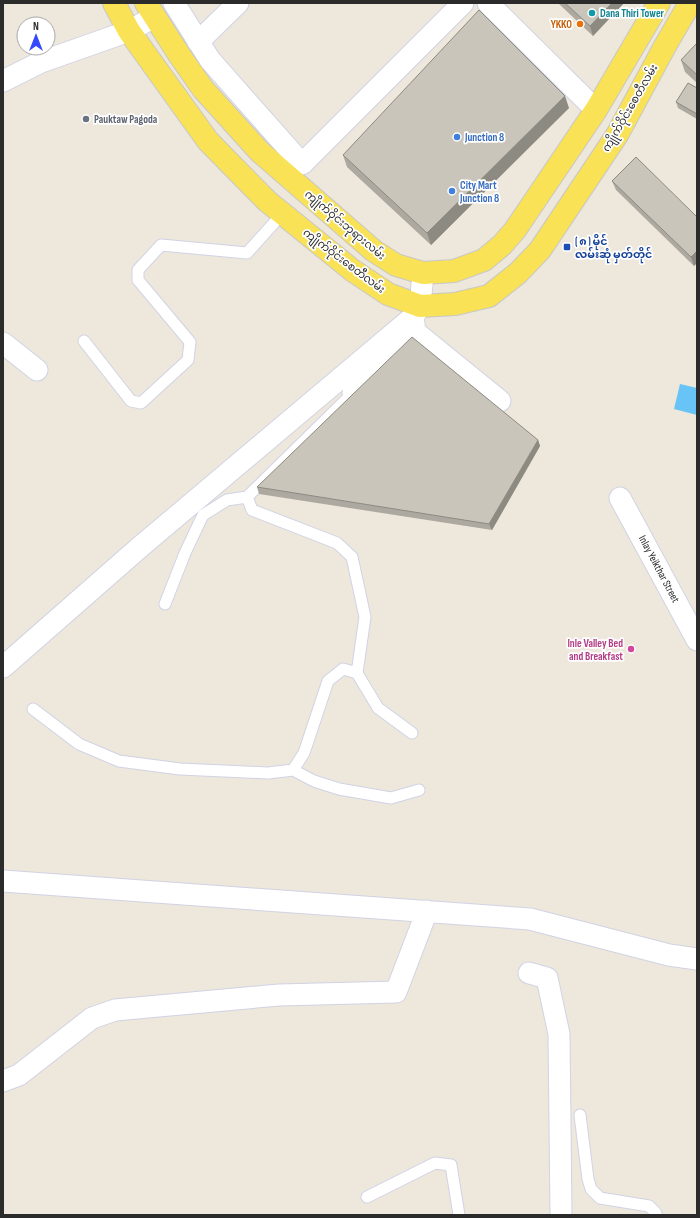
<svg xmlns="http://www.w3.org/2000/svg" width="700" height="1218" viewBox="0 0 700 1218" font-family="'Sofia Sans Condensed','Noto Sans Myanmar',sans-serif">
<rect width="100%" height="100%" fill="#ede7dc"/>
<path fill="#68c3f6" d="M680,384L697,388V415L674,409Z"/>
<g fill="none" stroke-linecap="round" stroke-linejoin="round">
<defs>
<path id="lane" d="M84,341L131,401L141,403L188,360L190,342L138,280V270L161,245L247,253L282,214
M353,393L247,497L252,510L337,543L352,557L365,617L357,673L378,708L412,733
M165,604L185,553L203,515L227,500L247,497
M33,709L79,744L119,761L180,769L268,773L293,770L304,753L328,681L343,669L357,673
M293,770L314,781L339,789L391,798L419,790
M580,1115L588,1179L591,1189L600,1198L649,1206L656,1213V1215
M367,1197L435,1163L451,1165L459,1215"/>
<path id="street" d="M174,3L210,60L302,164L463,3
M488,3L596,110
M198,42L238,3
M3,81L41,62L129,31L154,17
M415,332L500,401
M3,343L37,370
M353,393L415,332L413,317L420,306L423,273
M620,498L697,640
M3,667L140,547L413,317
M3,881L530,919L669,955L697,959
M529,973L547,978L559,1034L561,1215
M3,1081L19,1075L92,1018L115,1010L279,995L396,992L427,911"/>
<path id="primary" d="M114,3L129,31L208,141L267,201L352,270L388,294L420,306L455,304L489,296L518,273L540,250L617,135L665,46L690,3
M146,3L180,56L203,89L259,151L374,251L396,265L423,273L454,271L484,260L502,245L515,230L596,110L659,3"/>
</defs>
<use href="#lane" stroke="#d1d3e4" stroke-width="13"/>
<use href="#street" stroke="#d1d3e4" stroke-width="23"/>
<use href="#primary" stroke="#c8c8c8" stroke-width="24"/>
<use href="#lane" stroke="#fff" stroke-width="11"/>
<use href="#street" stroke="#fff" stroke-width="21"/>
<use href="#primary" stroke="#f9e255" stroke-width="22"/>
</g>
<path fill="#ada9a0" d="M558,3H624L593,36Z
M697,43V83L685,72L681,60Z
M697,88V119L678,108L676,102Z
M569,108L431,245L347,167L343,155Z
M612,181L697,217L694,266L616,190Z
M538,440L540,446L492,530L259,494L257,487Z"/>
<path fill="#8d8a82" d="M612,3H624L593,36L590,26Z
M565,96L569,108L431,245L427,233Z
M697,251V263L694,266L691,257Z
M538,440L540,446L492,530L489,524Z"/>
<path fill="#c9c5ba" stroke="#8d8a82" d="M565,3H612L590,26Z
M479,10L565,96L427,233L343,155Z
M697,43V75L681,60Z
M688,83L697,88V114L676,102Z
M636,157L697,217V251L691,257L612,181Z
M412,337L538,440L489,524L257,487Z"/>
<circle fill="#0f9aa8" stroke="#fff" stroke-width="1.5" cx="592" cy="13" r="4"/>
<circle fill="#e8710a" stroke="#fff" stroke-width="1.5" cx="580" cy="24" r="4"/>
<circle fill="#6b7280" stroke="#fff" stroke-width="1.5" cx="86" cy="119" r="4"/>
<g fill="#3f7fe0" stroke="#fff" stroke-width="1.5">
<circle cx="457" cy="137" r="4"/>
<circle cx="452" cy="191" r="4"/>
</g>
<rect fill="#1a4fb4" stroke="#fff" stroke-width="1.5" x="563" y="243" width="8" height="8" rx="2"/>
<circle fill="#d1479c" stroke="#fff" stroke-width="1.5" cx="631" cy="649" r="4"/>
<g text-anchor="middle" dominant-baseline="central" stroke-width="3.5" stroke-linejoin="round" paint-order="stroke">
<g font-size="11" font-weight="bold" fill="#0d838f" stroke="#fff" text-anchor="start">
<text x="600" y="13">Dana Thiri Tower</text>
</g>
<g font-size="11" font-weight="bold" fill="#c56008" stroke="#fff" text-anchor="end">
<text x="572" y="24">YKKO</text>
</g>
<g font-size="11" fill="#2b2b2b" stroke="#fff">
<text transform="translate(630 108) rotate(-60)">ကျိုက်ဝိုင်းစေတီလမ်း</text>
<text transform="translate(345 225) rotate(40)">ကျိုက်ဝိုင်းဘုရားလမ်း</text>
<text transform="translate(344 261) rotate(37)">ကျိုက်ဝိုင်းစေတီလမ်း</text>
<text transform="translate(659 569) rotate(62)">Inlay Yeikthar Street</text>
</g>
<g font-size="11" font-weight="bold" fill="#5b616d" stroke="#fff" text-anchor="start">
<text x="94" y="119">Pauktaw Pagoda</text>
</g>
<g font-size="11" font-weight="bold" fill="#366cbe" stroke="#fff" text-anchor="start">
<text x="465" y="137">Junction 8</text>
<text x="460" y="185">City Mart<tspan x="460" dy="13">Junction 8</tspan></text>
</g>
<g font-size="11" font-weight="bold" fill="#164399" stroke="#fff" text-anchor="start">
<text x="575" y="241">( ၈ ) မိုင်<tspan x="575" dy="13">လမ်းဆုံ မှတ်တိုင်</tspan></text>
</g>
<g font-size="11" font-weight="bold" fill="#b23c85" stroke="#fff" text-anchor="end">
<text x="623" y="643">Inle Valley Bed<tspan x="623" dy="13">and Breakfast</tspan></text>
</g>
</g>
<rect width="700" height="1218" fill="none" stroke="#2b2b2b" stroke-width="8"/>
<g transform="translate(36 36)"><circle r="19" fill="#ffffff" stroke="#aaaaaa"/>
<path d="M0-3L7 15L0 10L-7 15Z" fill="#3749ff"/>
<text y="-6" font-size="11" font-weight="bold" text-anchor="middle" fill="#2b2b2b">N</text>
</g>
</svg>
